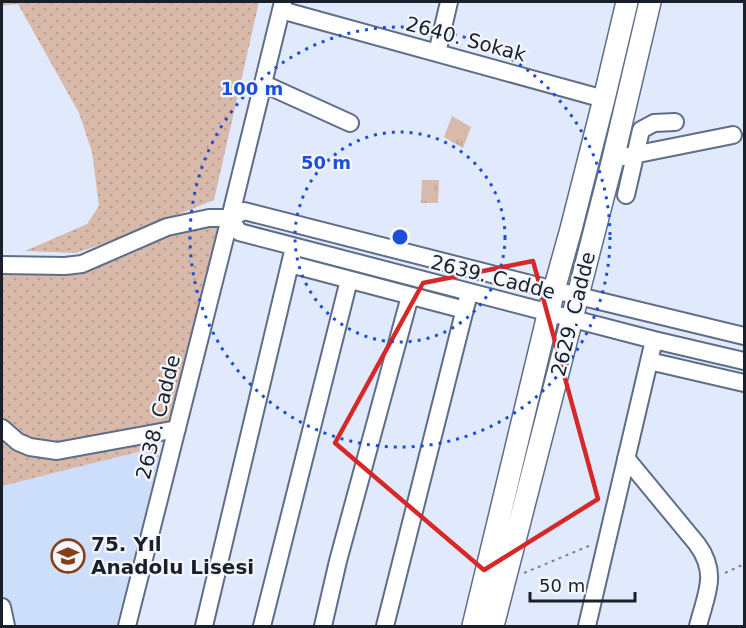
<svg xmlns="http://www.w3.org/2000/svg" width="746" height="628" viewBox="0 0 746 628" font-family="'DejaVu Sans',sans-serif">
<defs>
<pattern id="grass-dots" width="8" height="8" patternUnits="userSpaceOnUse" patternTransform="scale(1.5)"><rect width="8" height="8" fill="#d8b9aa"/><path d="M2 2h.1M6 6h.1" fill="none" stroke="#b99f92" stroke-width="1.8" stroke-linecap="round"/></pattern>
<pattern id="park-tufts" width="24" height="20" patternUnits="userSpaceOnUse" patternTransform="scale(1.5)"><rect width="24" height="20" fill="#d8b9aa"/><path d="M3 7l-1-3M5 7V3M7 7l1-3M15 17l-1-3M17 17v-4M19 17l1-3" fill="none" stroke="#b99f92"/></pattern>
</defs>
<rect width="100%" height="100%" fill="#e0eafc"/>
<path fill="#cddefb" d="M147,450L159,458L116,626H2V486Z"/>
<path fill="url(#grass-dots)" d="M2,2H259L214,200L114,240L76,253L25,251L87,224L99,206L92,152L79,113L18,4L2,6Z
M220,223L171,422L75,441L51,443L34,440L18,434L2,419V271L69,270L154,240Z
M2,438C11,445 20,452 30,455C53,464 121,446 148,442C156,446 158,449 159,458L146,450L2,486Z"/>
<path fill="url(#park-tufts)" d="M452,116L471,127L463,148L444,137Z
M422,180H439L438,203H421Z"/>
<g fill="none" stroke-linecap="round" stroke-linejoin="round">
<defs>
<path id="minor" d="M281,10L604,99
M437,53L449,2
M264,84L350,123
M613,159L733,135
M626,195L641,130L654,123L675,122
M230,218L239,232L654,340L744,361
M230,218L244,211L554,290L744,336
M290,264L465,310
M2,265L65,266L82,264L167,227L209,218H230
M649,361L744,383
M2,428L18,442L30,447L57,451L177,429
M626,458L697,544C719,574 706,594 698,626
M2,607L6,626
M127,626L230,218L283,2
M204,626L294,247
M262,626L349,280
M323,626L338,561L410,296
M385,626L469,293
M587,626L654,340"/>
<path id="major" d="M473,626L554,290L571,229L604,99L627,2
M493,626L613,159L650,2"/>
</defs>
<use href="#minor" stroke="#5f6e88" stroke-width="20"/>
<use href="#major" stroke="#5f6e88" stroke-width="24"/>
<path stroke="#79818f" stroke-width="2" stroke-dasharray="3 4.5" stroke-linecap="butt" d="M524,573L591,545
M725,573L744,564"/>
<use href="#minor" stroke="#fff" stroke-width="16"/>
<use href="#major" stroke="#fff" stroke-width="21"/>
</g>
<path fill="none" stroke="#d62828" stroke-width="4.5" stroke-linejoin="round" d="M533,261L598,499L484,570L335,443L423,283Z"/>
<g fill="none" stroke="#1d4ed8" stroke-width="3" stroke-dasharray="3 6">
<circle cx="400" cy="237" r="105"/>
<circle cx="400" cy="237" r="210"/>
</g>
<defs>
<symbol id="school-ring" viewBox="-11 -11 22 22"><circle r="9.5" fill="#f3f7fd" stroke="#843f16" stroke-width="1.5"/><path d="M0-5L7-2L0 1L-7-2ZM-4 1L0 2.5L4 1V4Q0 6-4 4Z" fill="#843f16"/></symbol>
</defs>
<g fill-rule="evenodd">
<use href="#school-ring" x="49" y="537" width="38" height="38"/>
</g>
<g text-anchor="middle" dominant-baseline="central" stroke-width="4.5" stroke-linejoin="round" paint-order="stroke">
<g font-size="20" fill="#1a202b" stroke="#f3f7fd">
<text transform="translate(466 39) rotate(15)">2640. Sokak</text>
<text transform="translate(493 277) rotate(14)">2639. Cadde</text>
<text transform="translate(573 314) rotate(-76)">2629. Cadde</text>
<text transform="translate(158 417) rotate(-76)">2638. Cadde</text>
</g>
<g font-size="20" font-weight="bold" fill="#1a202b" stroke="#f3f7fd" text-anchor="start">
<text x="91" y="544">75. Yıl<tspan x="91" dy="23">Anadolu Lisesi</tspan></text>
</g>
</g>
<circle cx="400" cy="237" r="9" fill="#1d4ed8" stroke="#f3f7fd" stroke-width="3"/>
<g font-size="18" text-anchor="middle" font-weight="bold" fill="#1d4ed8" stroke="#f3f7fd" stroke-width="4.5" stroke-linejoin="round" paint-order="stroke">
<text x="252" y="95">100 m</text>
<text x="326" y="169">50 m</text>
</g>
<rect width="746" height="628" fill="none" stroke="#1a202b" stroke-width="6"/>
<path d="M530 592v9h105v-9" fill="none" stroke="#1a202b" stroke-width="3"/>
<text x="539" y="592" font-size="18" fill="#1a202b" stroke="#f3f7fd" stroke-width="4.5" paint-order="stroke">50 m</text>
</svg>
